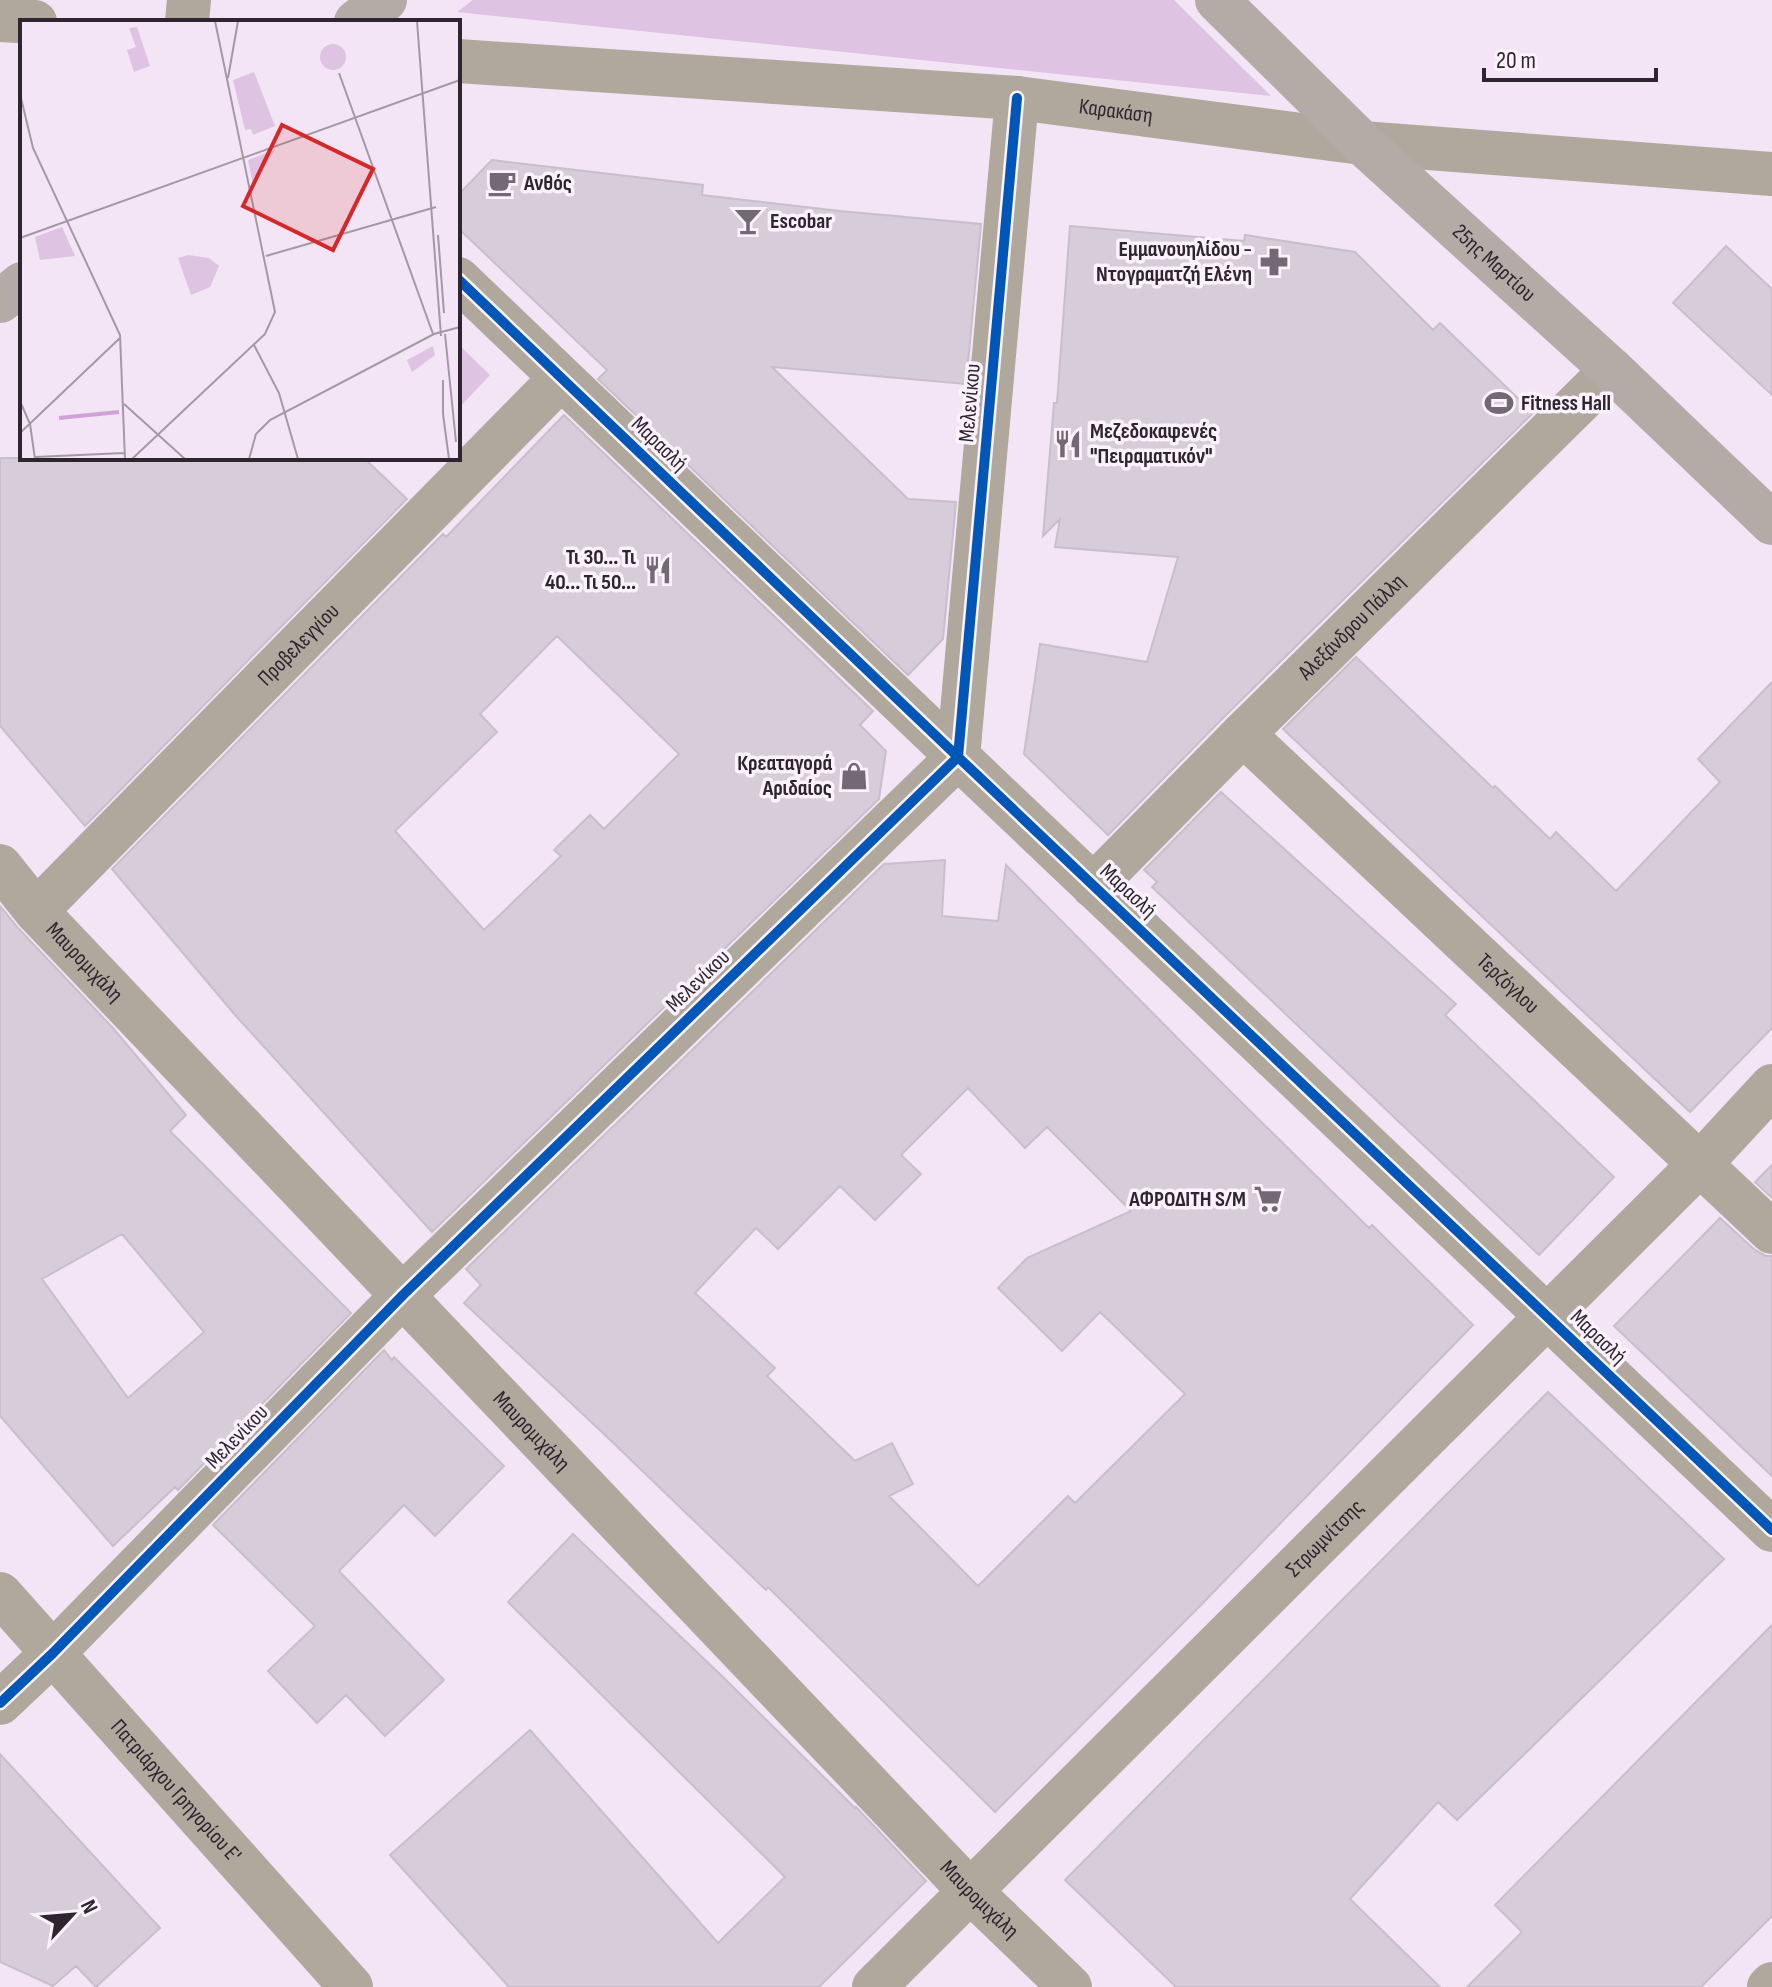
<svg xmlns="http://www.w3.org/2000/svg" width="1772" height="1987" viewBox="0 0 1772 1987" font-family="'Sofia Sans Condensed',sans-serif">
<rect width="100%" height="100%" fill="#f3e5f5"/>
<path fill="#dec3e2" d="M473,0H1174L1271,96L457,12Z
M458,344L490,375L458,409Z"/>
<path fill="#d7ccd9" stroke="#c9becb" stroke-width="2" fill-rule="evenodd" d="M492,160L703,185L702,195L840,211L981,224L966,384L772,367L908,499L956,502L943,639L908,675L598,379L607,370L458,228V195Z
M1070,226L1244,241L1245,235L1355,252L1433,330L1440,323L1533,413L1225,716L1108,835L1024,754L1040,644L1147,662L1178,557L1055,547L1060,519L1043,536L1054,403H1057Z
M1726,246L1772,289V395L1673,303Z
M564,415L873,711L860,725L886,751L879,799L432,1232L236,1016L112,869L443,534L446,537ZM557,636L679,754L604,829L590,815L554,850L561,856L484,930L395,831L497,732L480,714Z
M0,458H364L407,499L85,826L0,726Z
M1356,657L1493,788L1495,786L1550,839L1556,832L1616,891L1720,782L1698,759L1772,682V1028L1690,1112L1283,729Z
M1221,792L1456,1004L1445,1015L1614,1177L1539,1255L1152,887L1157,882L1144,870Z
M945,860L942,916L998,921L1006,865L1234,1095L1369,1228L1372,1225L1473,1325L1201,1605L995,1812L768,1587L766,1590L604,1434L464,1303L481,1285L466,1269L884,864ZM968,1088L1025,1148L1047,1127L1131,1211L1027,1258L998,1288L1062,1351L1100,1312L1185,1394L1075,1503L1068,1496L978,1586L889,1496L913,1484L892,1443L855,1461L767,1376L775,1368L695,1293L756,1228L778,1249L840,1186L875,1220L921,1174L901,1155Z
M0,906L18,928L113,1028L186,1115L170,1131L351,1313L178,1490L175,1487L113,1546L0,1416ZM122,1234L204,1332L128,1398L42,1279Z
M1772,1165V1198L1755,1182Z
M1720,1218L1755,1250L1766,1256H1772V1476L1614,1326Z
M384,1350L392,1360L394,1357L504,1466L435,1536L404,1505L339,1571L444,1680L385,1736L346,1695L317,1723L268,1671L315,1626L213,1525Z
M1548,1392L1724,1559L1457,1820L1438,1802L1350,1899L1440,1987H1176L1065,1880Z
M573,1534L722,1676L855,1808L856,1807L926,1881L819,1987H509L390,1855L530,1730L718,1943L785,1877L508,1602Z
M1772,1625V1916L1701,1987H1467L1522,1932L1495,1905Z
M0,1754L160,1928L96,1987L76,1966L53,1986L0,1962Z"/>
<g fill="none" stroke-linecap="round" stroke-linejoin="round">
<g stroke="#b0a79d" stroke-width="44">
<path d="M0,20L35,22"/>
<path d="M187,22L189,0"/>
<path id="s1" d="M458,61L1017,98L1362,143L1772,174"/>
<path d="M458,279L958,757L1772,1530"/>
<path id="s2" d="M1243,734L1772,1232"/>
<path id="s3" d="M0,866L36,911L970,1891L1070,1987"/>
<path id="s4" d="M1093,886L1243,734L1612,370"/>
<path id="s5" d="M36,911L561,378"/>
<path id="s6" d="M0,1594L351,1987"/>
<path d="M0,1703L53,1653L403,1295L958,757L1017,98"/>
<path id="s7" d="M874,1987L1700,1164L1772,1086"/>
<path d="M1769,1987L1772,1984"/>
</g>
<g stroke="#b4aaa6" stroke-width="44">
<path id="s8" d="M1217,0L1362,143L1612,370L1772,523"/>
<path d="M356,22L385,0"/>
<path d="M0,301L22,284"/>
</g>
<defs>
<path id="cycleway" d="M458,279L958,757L1772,1530
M0,1703L53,1653L403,1295L958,757L1017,98"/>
</defs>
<use href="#cycleway" stroke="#fcf2fd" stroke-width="15"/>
<use href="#cycleway" stroke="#0057b8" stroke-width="10"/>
</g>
<defs>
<symbol id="cafe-bare" viewBox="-9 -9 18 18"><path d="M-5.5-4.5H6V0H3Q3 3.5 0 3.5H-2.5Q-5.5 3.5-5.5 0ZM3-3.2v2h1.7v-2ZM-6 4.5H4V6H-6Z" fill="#736875" stroke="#fcf2fd" stroke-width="2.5" paint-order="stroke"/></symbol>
<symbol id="bar-bare" viewBox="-9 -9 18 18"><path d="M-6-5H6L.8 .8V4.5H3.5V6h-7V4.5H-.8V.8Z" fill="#736875" stroke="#fcf2fd" stroke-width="2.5" paint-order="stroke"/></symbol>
<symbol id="pharmacy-bare" viewBox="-9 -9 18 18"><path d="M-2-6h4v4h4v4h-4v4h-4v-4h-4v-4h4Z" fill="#736875" stroke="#fcf2fd" stroke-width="2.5" paint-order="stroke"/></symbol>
<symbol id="stadium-bare" viewBox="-9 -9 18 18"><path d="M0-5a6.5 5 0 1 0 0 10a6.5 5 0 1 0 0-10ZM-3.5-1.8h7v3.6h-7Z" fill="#736875" stroke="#fcf2fd" stroke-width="2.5" paint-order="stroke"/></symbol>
<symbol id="restaurant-bare" viewBox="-9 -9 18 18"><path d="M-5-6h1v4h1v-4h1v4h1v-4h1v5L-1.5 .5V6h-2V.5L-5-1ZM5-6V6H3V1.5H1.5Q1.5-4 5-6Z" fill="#736875" stroke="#fcf2fd" stroke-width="2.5" paint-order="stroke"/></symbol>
<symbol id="shop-bare" viewBox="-9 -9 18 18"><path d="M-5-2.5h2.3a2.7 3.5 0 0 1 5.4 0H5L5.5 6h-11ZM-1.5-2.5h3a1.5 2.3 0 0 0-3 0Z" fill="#736875" stroke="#fcf2fd" stroke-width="2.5" paint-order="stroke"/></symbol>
<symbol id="supermarket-bare" viewBox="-9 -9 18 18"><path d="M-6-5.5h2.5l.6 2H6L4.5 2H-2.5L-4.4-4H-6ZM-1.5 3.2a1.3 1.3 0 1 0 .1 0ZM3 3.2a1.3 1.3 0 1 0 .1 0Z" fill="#736875" stroke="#fcf2fd" stroke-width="2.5" paint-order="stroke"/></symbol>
</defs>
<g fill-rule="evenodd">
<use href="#cafe-bare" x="482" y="163" width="40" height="40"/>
<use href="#bar-bare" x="728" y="201" width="40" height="40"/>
<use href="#pharmacy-bare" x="1254" y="242" width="40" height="40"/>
<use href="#stadium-bare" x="1479" y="383" width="40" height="40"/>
<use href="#restaurant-bare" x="1048" y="424" width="40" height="40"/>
<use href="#restaurant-bare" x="638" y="550" width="40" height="40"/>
<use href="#shop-bare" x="834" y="756" width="40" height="40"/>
<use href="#supermarket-bare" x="1248" y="1179" width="40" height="40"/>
</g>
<g text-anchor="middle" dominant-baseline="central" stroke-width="7" stroke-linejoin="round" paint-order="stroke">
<g font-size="22" fill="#2e2530" stroke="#fcf2fd">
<text stroke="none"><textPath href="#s1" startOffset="660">Καρακάση</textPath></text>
<text stroke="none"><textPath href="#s8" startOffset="382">25ης Μαρτίου</textPath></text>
<text transform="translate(970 403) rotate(-85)">Μελενίκου</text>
<text transform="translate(659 444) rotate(44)">Μαρασλή</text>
<text stroke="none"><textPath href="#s4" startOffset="366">Αλεξάνδρου Πάλλη</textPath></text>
<text stroke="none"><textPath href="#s5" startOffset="374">Προβελεγγίου</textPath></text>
<text transform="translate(1128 891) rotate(43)">Μαρασλή</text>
<text stroke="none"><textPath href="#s3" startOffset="128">Μαυρομιχάλη</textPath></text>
<text transform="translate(698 981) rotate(-44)">Μελενίκου</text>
<text stroke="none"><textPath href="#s2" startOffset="364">Τερζόγλου</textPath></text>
<text transform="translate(1598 1337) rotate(44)">Μαρασλή</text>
<text stroke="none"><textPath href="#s3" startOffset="776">Μαυρομιχάλη</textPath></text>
<text transform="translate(237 1437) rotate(-46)">Μελενίκου</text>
<text stroke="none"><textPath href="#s7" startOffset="636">Στρωμνίτσης</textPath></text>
<text stroke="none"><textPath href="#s6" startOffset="264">Πατριάρχου Γρηγορίου Ε'</textPath></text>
<text stroke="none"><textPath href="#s3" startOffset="1424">Μαυρομιχάλη</textPath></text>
</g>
<g font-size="22" font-weight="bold" fill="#2e2530" stroke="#fcf2fd" text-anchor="start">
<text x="524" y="183">Ανθός</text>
<text x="770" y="221">Escobar</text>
<text x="1252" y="249" text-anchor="end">Εμμανουηλίδου -<tspan x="1252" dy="25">Ντογραματζή Ελένη</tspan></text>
<text x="1521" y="403">Fitness Hall</text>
<text x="1090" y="431">Μεζεδοκαφενές<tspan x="1090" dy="25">"Πειραματικόν"</tspan></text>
<text x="636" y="557" text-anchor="end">Τι 30... Τι<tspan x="636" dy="25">40... Τι 50...</tspan></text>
<text x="832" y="763" text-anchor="end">Κρεαταγορά<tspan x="832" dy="25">Αριδαίος</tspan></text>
<text x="1246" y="1199" text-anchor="end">ΑΦΡΟΔΙΤΗ S/M</text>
</g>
</g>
<g transform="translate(20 20)">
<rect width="440" height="440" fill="#f3e5f5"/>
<path d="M117,7L130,46L114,52L107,30L116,27L109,8ZM300 37a13 13 0 1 1 26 0a13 13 0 1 1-26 0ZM234,52L255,106L233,115L231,109L225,110L213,60ZM255,130L233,165L228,140ZM42,207L55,236L20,240L15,217ZM168,235L189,238L199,246L190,267L171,275L158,238ZM413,326L415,335L392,352L387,340Z" fill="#dec3e2"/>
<path fill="none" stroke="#d1a2d8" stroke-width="4" d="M39,398L99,392"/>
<path fill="none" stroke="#a498a6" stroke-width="2" d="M397,1L421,316M319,53L413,314M208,58L218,1M0,74L13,128L100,315L105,439M418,215L424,293M0,218L440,60M246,236L416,187M425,314L436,422M234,325L259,373L278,439M423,360V394M0,381L10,404L15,439M104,384L165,439M423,394L429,439M0,413L100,318M15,437L104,433M112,439L245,314L255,292L195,1M229,439L236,414L250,400L414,314L440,307"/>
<path fill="#d62828" fill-opacity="0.15" stroke="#d62828" stroke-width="4" d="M262,105L353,149L313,230L223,186Z"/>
<rect width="440" height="440" fill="none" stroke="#2e2530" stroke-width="4"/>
</g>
<g transform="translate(72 1915) rotate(64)" stroke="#fcf2fd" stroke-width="6" paint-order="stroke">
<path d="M0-6L14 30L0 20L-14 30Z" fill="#2e2530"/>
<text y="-12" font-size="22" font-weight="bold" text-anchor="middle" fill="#2e2530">N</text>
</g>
<path d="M1484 68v12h172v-12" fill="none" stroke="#2e2530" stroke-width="4"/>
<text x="1496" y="68" font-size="24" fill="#2e2530" stroke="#fcf2fd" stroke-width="6" paint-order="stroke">20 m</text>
</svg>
